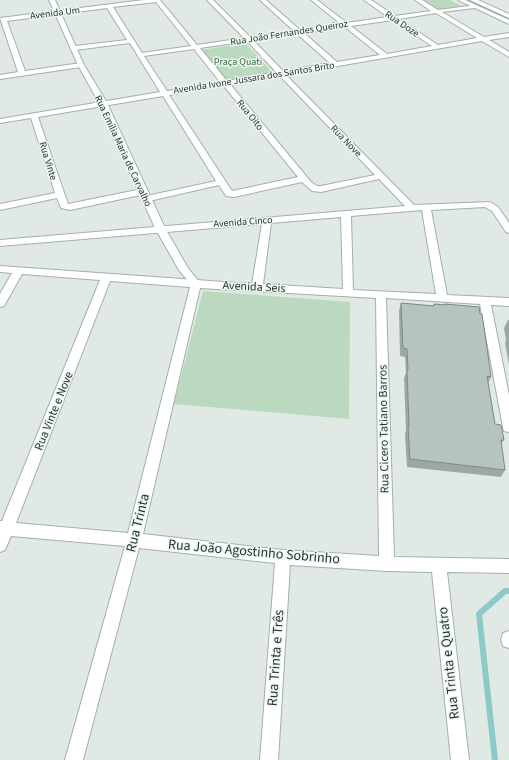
<svg xmlns="http://www.w3.org/2000/svg" width="509" height="760" viewBox="0 0 509 760" font-family="'Source Sans 3',sans-serif">
<rect width="100%" height="100%" fill="#e0e9e4"/>
<path fill="#bad9be" d="M421,0H450L462,6L436,10Z
M245,43L274,74L227,82L201,50Z
M203,291L350,302L349,419L174,404Z"/>
<g fill="none" stroke-linecap="round" stroke-linejoin="round">
<path stroke="#8ccaca" stroke-width="2.5" d="M467,0L509,19"/>
<path stroke="#8ccaca" stroke-width="6" d="M495,760L479,614L505,591H509"/>
<defs>
<path id="street" d="M144,0H160L197,45L244,38L207,0H213L250,37L294,31L260,0H266L300,30L341,24L311,0H317L347,23L388,17L364,0H371L395,16L431,11L415,0H422L438,10L476,5L477,6L474,8L442,12L484,37L509,33V37L489,40L509,52V57L482,41L286,75L414,205L490,202L498,207L509,223V233L506,232L492,211L485,207L431,210L447,295L509,298V306L491,305L509,395V432L504,431L503,427L480,304L386,298L394,557L509,559V573L447,572L469,760H451L432,572L387,571L290,565L278,760H260L275,563L139,548L83,760H65L125,546L11,536L5,550L0,552V521H2L100,280L22,274L4,306L0,307V294L12,273L0,272V266L252,284L262,224L0,246V240L405,206L379,179L321,192L312,191L302,182L234,197L226,196L219,185L145,202L142,201L141,199L142,197L216,181L163,96L38,117L68,204L142,189L145,190L146,192L145,194L70,210L61,208L57,198L0,210V204L55,193L31,118L0,123V119L160,92L130,43L75,50L72,48L75,46L127,40L107,8L7,21L25,71L81,63L84,65L81,67L0,79V75L18,72L0,18ZM156,2L191,46L142,53L113,7ZM436,13L477,38L438,45L399,19ZM393,20L432,46L387,54L351,26ZM345,27L380,55L337,62L304,33ZM297,34L330,63L283,71L253,40ZM247,41L276,72L227,81L200,48ZM194,49L220,82L167,91L144,56ZM280,76L375,175L321,186H317L311,182L230,84ZM223,85L298,177L232,191L169,95ZM422,210L436,294L353,290L351,216ZM341,217L343,289L263,284L271,223ZM110,281L190,287L128,533L16,523ZM200,288L376,298L379,556L283,550L143,534Z
M470,0H478L509,14V18Z
M509,631V648L503,646L501,640L503,633Z"/>
<path id="secondary" d="M49,0H55L84,65L107,103L165,228L188,268L201,284L200,286H192L179,270L155,228L99,103L78,65Z
M458,0H465L509,20V24Z"/>
</defs>
<use href="#street" stroke="#a3b0aa" stroke-width="2"/>
<use href="#secondary" stroke="#a0b4aa" stroke-width="2"/>
<use href="#street" fill="#fff" fill-rule="evenodd"/>
<use href="#secondary" fill="#fff" fill-rule="evenodd"/>
</g>
<path fill="#9ca9a2" d="M401,303L434,306V304L445,305V304L480,314L491,377L488,383L495,424L504,440L501,444L505,470L501,477L407,467L405,435L406,430L404,378L406,373L405,357L400,356L399,311Z
M508,320H509V365L505,343L506,340L504,328Z"/>
<path fill="#b5c4bc" stroke="#7f8984" d="M401,303L434,306V304L446,305L445,304L479,307L480,314H482L488,355L491,377L487,376L495,424L501,425L504,440H501L505,470L410,459L408,427H409L407,370H408L407,349L403,348Z"/>
<g text-anchor="middle" dominant-baseline="central" stroke-width="3" stroke-linejoin="round" paint-order="stroke">
<g font-size="10" fill="#22382f" stroke="#f0f6f2">
<text transform="translate(55 13) rotate(-7)">Avenida Um</text>
<text transform="translate(402 24) rotate(34)">Rua Doze</text>
<text transform="translate(289 33) rotate(-9)">Rua João Fernandes Queiroz</text>
<text transform="translate(254 78) rotate(-9)">Avenida Ivone Jussara dos Santos Brito</text>
<text transform="translate(250 115) rotate(51)">Rua Oito</text>
<text transform="translate(346 141) rotate(46)">Rua Nove</text>
<text transform="translate(123 151) rotate(65)">Rua Emília Maria de Carvalho</text>
<text transform="translate(48 161) rotate(73)">Rua Vinte</text>
<text transform="translate(243 222) rotate(-4)">Avenida Cinco</text>
</g>
<g font-size="10" fill="#306b3e" stroke="#f0f6f2">
<text x="238" y="62">Praça Quati</text>
</g>
<g font-size="12" fill="#22382f" stroke="#f0f6f2">
<text transform="translate(254 287) rotate(3)">Avenida Seis</text>
<text transform="translate(54 411) rotate(-68)">Rua Vinte e Nove</text>
<text transform="translate(384 429) rotate(-91)">Rua Cicero Tatiano Barros</text>
</g>
<g font-size="14" fill="#22382f" stroke="#f0f6f2">
<text transform="translate(138 523) rotate(-76)">Rua Trinta</text>
<text transform="translate(254 552) rotate(5)">Rua João Agostinho Sobrinho</text>
<text transform="translate(276 658) rotate(-86)">Rua Trinta e Três</text>
<text transform="translate(449 663) rotate(-96)">Rua Trinta e Quatro</text>
</g>
</g>
</svg>
